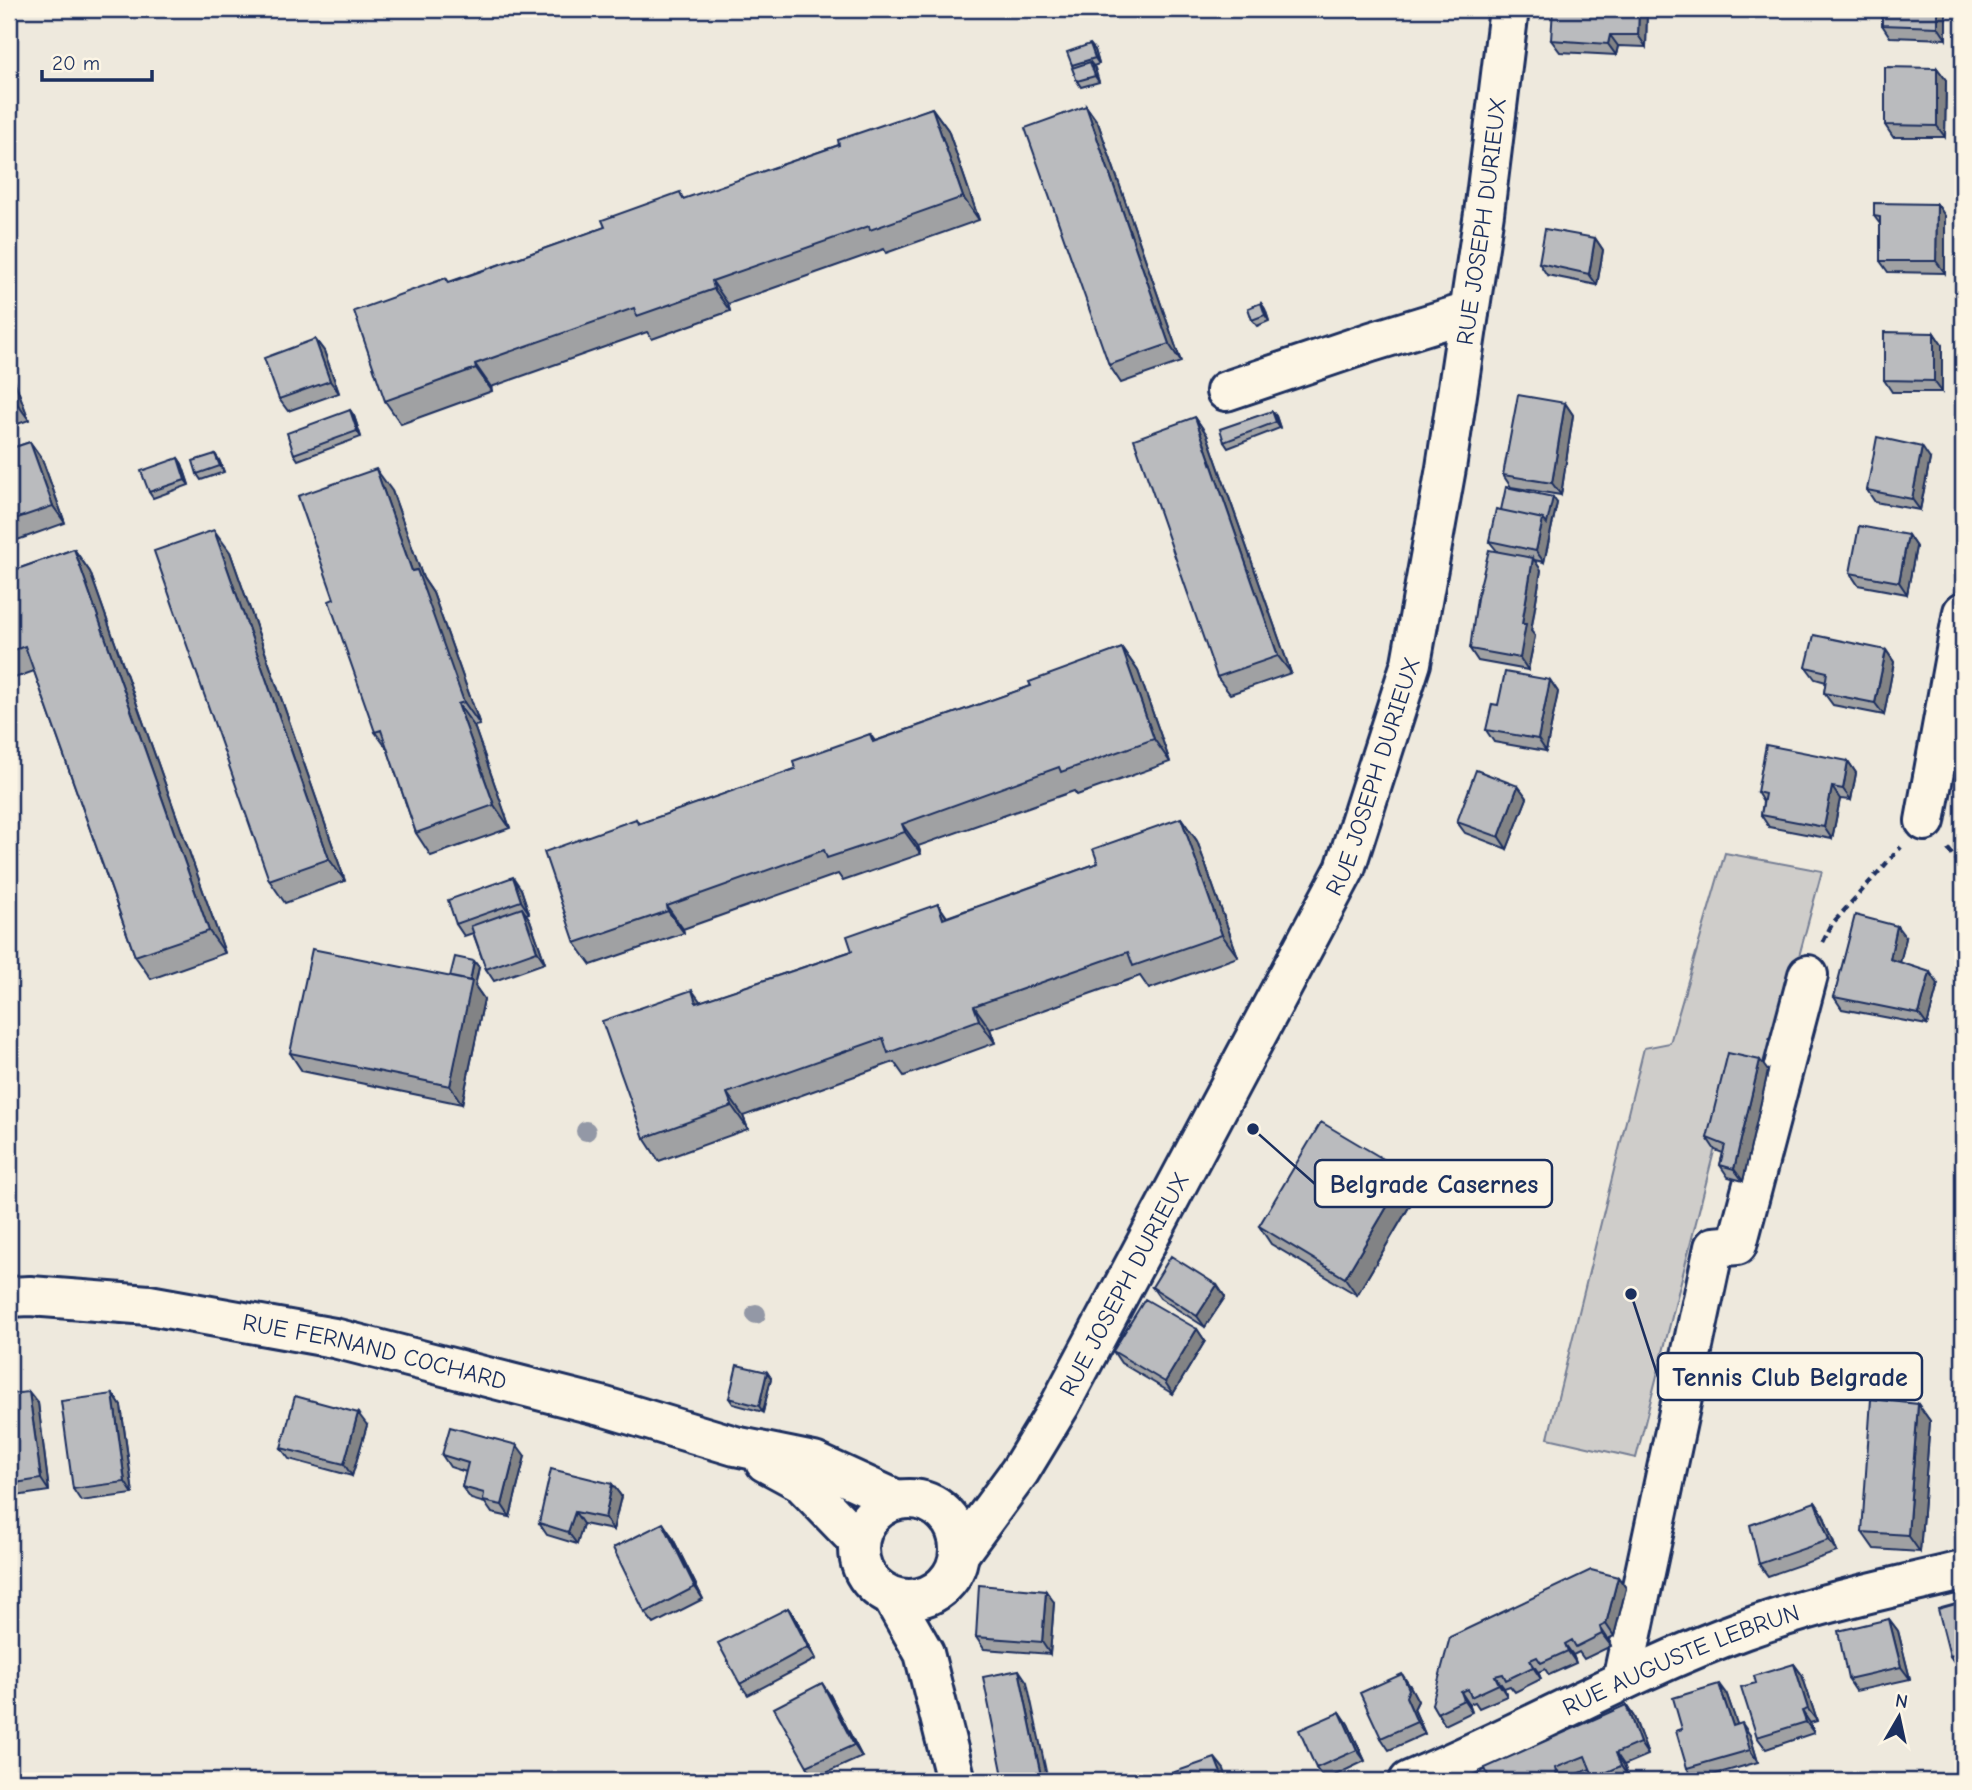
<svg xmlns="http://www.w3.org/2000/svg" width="1972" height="1790" viewBox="0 0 1972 1790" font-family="'Comic Neue',sans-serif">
<rect width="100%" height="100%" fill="#eee9dd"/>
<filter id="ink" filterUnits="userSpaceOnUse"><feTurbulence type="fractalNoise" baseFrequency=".0143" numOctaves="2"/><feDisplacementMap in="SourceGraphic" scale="14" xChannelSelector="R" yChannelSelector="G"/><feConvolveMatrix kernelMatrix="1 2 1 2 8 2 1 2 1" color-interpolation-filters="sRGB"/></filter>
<g filter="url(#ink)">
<path fill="#cfcdca" stroke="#757e94" stroke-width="2" d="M1725,853L1822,871L1768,1071L1736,1065L1636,1458L1548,1438L1644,1048L1670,1043Z"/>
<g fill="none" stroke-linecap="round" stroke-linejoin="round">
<defs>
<g id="minor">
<path d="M1226,391L1371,342L1469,312"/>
<path d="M1925,821L1963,612"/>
<path id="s1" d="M9,1297L30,1296L149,1305L334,1338L605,1407L735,1446L814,1462L897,1500"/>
<path d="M765,1462L800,1481L859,1542"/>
<circle cx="909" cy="1549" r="50"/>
<path id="s2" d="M959,1554L1020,1471L1060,1405L1345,869L1411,663L1446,468L1484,213L1509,9"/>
<path d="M892,1597L924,1653L956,1781"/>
<path d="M1622,1681L1714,1247L1737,1245L1808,975"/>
<path id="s3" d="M1409,1781C1522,1734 1628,1672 1743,1630C1815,1604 1889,1588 1963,1571"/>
</g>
</defs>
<use href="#minor" stroke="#1b2f5e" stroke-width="44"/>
<path stroke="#1b2f5e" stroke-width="4.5" stroke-dasharray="7 5" stroke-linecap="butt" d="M1948,849L1963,867
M1823,942L1832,924L1901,847"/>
<use href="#minor" stroke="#fcf5e5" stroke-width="38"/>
</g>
<g fill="#9398a6">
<circle cx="586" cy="1131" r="10"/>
<circle cx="756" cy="1314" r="10"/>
</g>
<path fill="#a0a1a3" stroke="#1b2f5e" stroke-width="2" d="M894,9H927L901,18Z
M1274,9H1359L1358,16Z
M1647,9L1646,47L1618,46L1616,55L1560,52L1551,40Z
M1882,9H1946V39L1890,37L1882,25Z
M1095,50L1099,64L1093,66L1099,82L1081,87L1077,81L1072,65Z
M1937,68L1946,80L1945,137H1893L1885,125Z
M1086,106L1098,123L1181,362L1121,383L1109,365Z
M932,108L948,130L979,220L886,253L884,249L728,304L730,311L652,339L647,332L491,387L492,391L401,424L385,401L446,278L449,282L839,145Z
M1937,204L1945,216V273L1888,272L1880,261V224L1874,216Z
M1595,238L1603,250L1597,285L1547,275L1539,263Z
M1261,303L1265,309L1269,321L1257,326L1252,320Z
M1934,333L1942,345V392H1892L1884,380Z
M315,339L324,351L339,393L288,411L279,399Z
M9,366L29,420L9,427Z
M1565,403L1573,415L1561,495L1511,487L1503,475Z
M350,410L354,416L361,437L298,460L294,454Z
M1272,411L1276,416L1280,428L1228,448L1224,442Z
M1195,417L1207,435L1291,673L1230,694L1217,677Z
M30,442L42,459L65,523L9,543V449Z
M215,454L219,460L224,472L201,480L197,474Z
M178,458L182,464L189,485L153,498L149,492Z
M1930,459L1920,510L1875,502L1867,490Z
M392,491L423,578L433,593L480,725L474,726L510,828L431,856L416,833L388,750L375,732Z
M1557,503L1544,562L1534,560L1541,570L1531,631L1535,636L1528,670L1478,661L1470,649L1497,551L1489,541L1501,510Z
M1908,535L1916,547L1907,594L1858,585L1850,573Z
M74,549L90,572L225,953L151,979L135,956L34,671L9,680V572Z
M230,552L345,881L285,903L269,880Z
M1122,648L1138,671L1170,762L1077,795L1074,791L918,846L921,854L843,881L838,874L683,929L684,933L591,965L575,943L636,819L639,824L795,769L870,734L875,741L1031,686Z
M1886,650L1894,662L1884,715L1833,705L1824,693L1826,682L1815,679L1806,667Z
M1550,680L1558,692L1546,751L1494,742L1486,730Z
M1848,761L1856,773L1851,800L1840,799L1832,839L1769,827L1761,815L1763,802L1757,792Z
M1518,786L1527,798L1507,849L1465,833L1457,822Z
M1181,818L1197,841L1238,957L1149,989L1140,976L990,1029L995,1043L904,1076L894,1062L743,1116L748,1129L659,1161L644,1138L700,1002L852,951L938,904L947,917L1098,863Z
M521,889L529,913L526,914L530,920L545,963L494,981L486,969L473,933L464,936L456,924Z
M1906,938L1900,962L1938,984L1927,1025L1842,1009L1834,997Z
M479,967L475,986L484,999L462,1104L302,1071L290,1053L450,977Z
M1768,1071L1743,1181L1728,1177L1720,1165L1723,1153L1715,1150L1707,1138Z
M1407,1173L1419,1190L1357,1295L1271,1244L1259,1226Z
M1217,1285L1225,1297L1205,1327L1160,1298L1152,1287Z
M1197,1329L1205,1341L1173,1394L1121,1363L1113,1351Z
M767,1372L771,1378L763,1412L733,1404L729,1398Z
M9,1394L38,1403L49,1491L9,1497Z
M113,1394L121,1406L133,1494L81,1501L73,1489Z
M1918,1404L1930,1421L1920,1552L1874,1549L1862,1532Z
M367,1425L352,1476L289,1459L281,1448Z
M442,1455L525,1456L510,1517L492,1513L485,1503L471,1499L462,1487L466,1472L450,1467Z
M612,1484L621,1496L613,1530L583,1524L577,1544L547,1535L539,1523Z
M1815,1502L1823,1514L1837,1552L1768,1576L1759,1564Z
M671,1535L703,1599L654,1624L645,1613Z
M1618,1577L1626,1588L1614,1636L1608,1639L1611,1646L1584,1659L1579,1652L1573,1655L1576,1663L1549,1675L1545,1669L1538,1672L1541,1679L1515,1692L1510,1686L1504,1688L1507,1696L1479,1708L1475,1702L1469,1704L1472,1712L1445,1725L1432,1704Z
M1054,1602L1050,1654L984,1649L976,1637Z
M1963,1602V1667L1958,1668L1950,1656Z
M788,1608L796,1619L816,1659L748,1695L740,1684Z
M1889,1619L1898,1631L1910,1679L1856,1691L1848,1679Z
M1794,1664L1802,1675L1817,1721L1810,1723L1814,1733L1766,1749L1757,1737L1756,1683Z
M1410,1686L1418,1701L1414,1709L1425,1734L1389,1750L1381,1738Z
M830,1695L862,1757L815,1778L807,1766Z
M1727,1695L1737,1725L1750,1735L1758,1762L1695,1780L1687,1768Z
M1626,1705L1634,1717L1648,1755L1624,1765L1629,1778L1622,1781H1596L1590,1769L1563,1780V1781H1490Z
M1340,1712L1348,1724L1365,1761L1325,1780L1316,1768Z"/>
<path fill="#828385" stroke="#1b2f5e" stroke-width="2" d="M1353,9H1359L1358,16Z
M1639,9H1647L1646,47L1638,35Z
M1938,9H1946V39L1938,27Z
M1610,35L1618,46L1616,55L1608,44Z
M1090,44L1095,50L1099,64L1095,58Z
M1090,62L1095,68L1099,82L1095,76Z
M1937,68L1946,80L1945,137L1937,126Z
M1086,106L1098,123L1181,362L1169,344Z
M932,108L948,130L979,220L963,197Z
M1937,204L1945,216V273L1936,261Z
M1595,238L1603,250L1597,285L1589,274Z
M712,281L728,304L730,311L714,289Z
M1261,303L1265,309L1269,321L1265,315Z
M1934,333L1942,345V392L1934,381Z
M315,339L324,351L339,393L330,381Z
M475,364L491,387L492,391L476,368Z
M9,366L29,420L13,398L9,385Z
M1565,403L1573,415L1561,495L1552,483Z
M350,410L354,416L361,437L357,431Z
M1272,411L1276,416L1280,428L1276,422Z
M1195,417L1207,435L1291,673L1278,656Z
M30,442L42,459L65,523L53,506Z
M1922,447L1930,459L1920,510L1912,499Z
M215,454L219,460L224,472L220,466Z
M178,458L182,464L189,485L185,480Z
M376,469L392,491L423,578L433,593L480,725L464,702L412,571Z
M1553,497L1557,503L1544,562L1536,551L1543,519Z
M214,530L230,552L345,881L329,859Z
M1908,535L1916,547L1907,594L1899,582Z
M74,549L90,572L225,953L209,931Z
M1533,558L1541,570L1531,631L1535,636L1528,670L1520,658L1522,624Z
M1122,648L1138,671L1170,762L1154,739Z
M1886,650L1894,662L1884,715L1875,703Z
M1550,680L1558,692L1546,751L1538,739Z
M458,704L474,726L510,828L494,805Z
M1848,761L1856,773L1851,800L1843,789Z
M1518,786L1527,798L1507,849L1499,837Z
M1832,787L1840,799L1832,839L1824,827Z
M1181,818L1197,841L1238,957L1222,935Z
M902,824L918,846L921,854L905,832Z
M513,877L521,889L529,913L521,901Z
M938,904L953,927L943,919Z
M667,906L683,929L684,933L668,911Z
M522,908L530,920L545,963L537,951Z
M1897,926L1906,938L1898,971L1890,959Z
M474,961L479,967L475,986L484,999L462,1104L450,1086Z
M1930,972L1938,984L1927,1025L1919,1014Z
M692,990L708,1012L696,1003Z
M974,1006L990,1029L995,1043L979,1020Z
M1760,1060L1768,1071L1743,1181L1734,1169Z
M727,1093L743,1116L748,1129L732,1106Z
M1407,1173L1419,1190L1357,1295L1345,1278Z
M1217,1285L1225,1297L1205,1327L1197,1316Z
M1197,1329L1205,1341L1173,1394L1165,1382Z
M767,1372L771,1378L763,1412L759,1406Z
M29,1392L38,1403L49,1491L41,1479Z
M113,1394L121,1406L133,1494L125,1482Z
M1918,1404L1930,1421L1920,1552L1908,1535Z
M358,1413L367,1425L352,1476L344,1464Z
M517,1445L525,1456L510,1517L502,1505Z
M612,1484L621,1496L613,1530L605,1518Z
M1815,1502L1823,1514L1837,1552L1829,1540Z
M575,1512L583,1524L577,1544L568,1532Z
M663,1523L671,1535L703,1599L695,1587Z
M1618,1577L1626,1588L1614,1636L1606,1624Z
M1046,1591L1054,1602L1050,1654L1042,1642Z
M788,1608L796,1619L816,1659L808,1647Z
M1889,1619L1898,1631L1910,1679L1901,1667Z
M1600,1627L1608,1639L1611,1646L1602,1634Z
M1565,1644L1573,1655L1576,1663L1568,1651Z
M1530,1660L1538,1672L1541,1679L1533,1667Z
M1794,1664L1802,1675L1817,1721L1808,1709Z
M1019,1670L1027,1682L1048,1781H1042Z
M1402,1674L1410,1686L1418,1701L1414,1709L1425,1734L1417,1722L1406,1697Z
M1495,1676L1504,1688L1507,1696L1499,1684Z
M822,1683L830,1695L862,1757L854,1745Z
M1719,1684L1727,1695L1742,1738L1733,1726Z
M1461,1692L1469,1704L1472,1712L1464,1700Z
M1626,1705L1634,1717L1648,1755L1640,1743Z
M1802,1711L1810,1723L1814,1733L1806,1722Z
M1340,1712L1348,1724L1365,1761L1357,1750Z
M1742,1723L1750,1735L1758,1762L1750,1750Z
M1616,1753L1624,1765L1629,1778L1621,1766Z
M1215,1758L1224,1769L1228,1781H1224Z
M1555,1768L1563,1780V1781H1558Z"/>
<path fill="#babbbe" stroke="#1b2f5e" stroke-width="2" d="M1553,9H1639L1638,35H1610L1608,44L1551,40Z
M1882,9H1938V27L1882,25Z
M1090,44L1095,58L1072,65L1067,52Z
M1090,62L1095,76L1077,81L1072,68Z
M1885,67L1937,68V126L1885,125Z
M1086,106L1169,344L1109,365L1025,128Z
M932,108L963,197L870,230L869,226L712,281L714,289L637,316L634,308L475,364L476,368L385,401L354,311L446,278L448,283L605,227L602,220L680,192L683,199L839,145L838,140Z
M1874,203L1937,204L1936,261H1880V217L1874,216Z
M1545,229L1595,238L1589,274L1539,263Z
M1261,303L1265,315L1252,320L1248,308Z
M1884,332L1934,333V381L1884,380Z
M315,339L330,381L279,399L264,358Z
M9,385L13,398L9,399Z
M1518,395L1565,403L1552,483L1503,475Z
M350,410L357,431L294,454L287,433Z
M1272,411L1276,422L1224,442L1220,429Z
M1195,417L1278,656L1217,677L1134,439Z
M1877,437L1922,447L1912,499L1867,490Z
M30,442L53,506L9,521V449Z
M215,454L220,466L197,474L193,461Z
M178,458L185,480L149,492L141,471Z
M376,469L412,571L417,570L464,702L458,704L494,805L416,833L381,730L375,732L329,601L334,599L298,496Z
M1506,487L1553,497L1547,524L1543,519L1501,510Z
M1496,509L1543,519L1536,551L1489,541Z
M1859,526L1908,535L1899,582L1850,573Z
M214,530L329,859L269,880L154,551Z
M74,549L209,931L135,956L25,646L9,652V572Z
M1489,550L1533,558L1522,624H1526L1520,658L1470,649L1477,598Z
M1814,635L1886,650L1875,703L1824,693L1827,672L1806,667Z
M1122,648L1154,739L1061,772L1059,767L902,824L905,832L827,858L824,850L667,906L668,911L575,943L544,852L636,819L638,824L795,769L793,761L870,734L873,742L1031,686L1029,682Z
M1505,672L1550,680L1538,739L1486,730L1492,704L1498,705Z
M1766,745L1848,761L1843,789L1832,787L1824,827L1761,815L1765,794L1757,792Z
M1476,770L1518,786L1499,837L1457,822Z
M1181,818L1222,935L1133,966L1128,952L974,1006L979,1020L888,1053L883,1038L727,1093L732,1106L644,1138L602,1021L692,990L696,1003L852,951L847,936L938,904L943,919L1098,863L1093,849Z
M513,877L521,901L456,924L448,900Z
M522,908L537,951L486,969L471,926Z
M1855,915L1897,926L1890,959L1930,972L1919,1014L1834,997Z
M312,949L472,981L450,1086L290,1053Z
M455,957L474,961L470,981L450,977Z
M1728,1053L1760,1060L1734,1169L1720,1165L1725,1145L1707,1138Z
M1321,1122L1407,1173L1345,1278L1259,1226Z
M1171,1256L1217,1285L1197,1316L1152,1287Z
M1145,1299L1197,1329L1165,1382L1113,1351Z
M737,1365L767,1372L759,1406L729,1398Z
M29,1392L41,1479L9,1484V1394Z
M113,1394L125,1482L73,1489L61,1401Z
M295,1396L358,1413L344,1464L281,1448Z
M1871,1399L1918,1404L1908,1535L1862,1532Z
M450,1427L517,1445L502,1505L483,1501L484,1493L462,1487L468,1463L442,1455Z
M551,1469L612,1484L605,1518L575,1512L568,1532L539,1523Z
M1815,1502L1829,1540L1759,1564L1750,1525Z
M663,1523L695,1587L645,1613L613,1548Z
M1591,1570L1618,1577L1606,1624L1600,1627L1602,1634L1576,1647L1572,1640L1565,1644L1568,1651L1541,1663L1537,1657L1530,1660L1533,1667L1506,1680L1503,1674L1495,1676L1499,1684L1471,1697L1468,1689L1461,1692L1464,1700L1437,1713L1432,1704L1450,1637Z
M979,1585L1046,1591L1042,1642L976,1637Z
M1963,1602V1653L1950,1656L1938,1609Z
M788,1608L808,1647L740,1684L718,1643Z
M1889,1619L1901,1667L1848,1679L1838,1631Z
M1794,1664L1808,1709L1802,1711L1806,1722L1757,1737L1741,1687L1756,1683L1754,1676Z
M1019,1670L1042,1781H1004L983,1677Z
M1402,1674L1409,1689L1406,1697L1417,1722L1381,1738L1360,1693Z
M822,1683L854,1745L807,1766L774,1708Z
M1719,1684L1733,1726L1742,1723L1750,1750L1687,1768L1676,1731L1682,1729L1673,1698Z
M1626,1705L1640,1743L1616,1753L1621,1766L1594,1778L1585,1756L1555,1768L1558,1781H1490L1485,1768Z
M1340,1712L1357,1750L1316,1768L1299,1730Z
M1215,1758L1224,1781H1149Z"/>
</g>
<g text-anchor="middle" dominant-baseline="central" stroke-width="5" stroke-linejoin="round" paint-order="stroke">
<g font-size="24" fill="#1b2f5e" stroke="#fcf5e5">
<text stroke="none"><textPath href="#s2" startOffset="1451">RUE JOSEPH DURIEUX</textPath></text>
<text stroke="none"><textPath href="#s2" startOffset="884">RUE JOSEPH DURIEUX</textPath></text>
<text stroke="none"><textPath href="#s2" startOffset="317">RUE JOSEPH DURIEUX</textPath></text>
<text stroke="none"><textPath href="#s1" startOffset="371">RUE FERNAND COCHARD</textPath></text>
<text stroke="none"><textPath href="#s3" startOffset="298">RUE AUGUSTE LEBRUN</textPath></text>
</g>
</g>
<path fill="none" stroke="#1b2f5e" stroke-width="2.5" d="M1253 1129L1315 1184M1631 1294L1658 1377"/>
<g fill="#1b2f5e" stroke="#fcf5e5" stroke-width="2.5">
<circle cx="1253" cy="1129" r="7"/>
<circle cx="1631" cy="1294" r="7"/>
</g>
<g fill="#fcf5e5" stroke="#1b2f5e" stroke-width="2.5">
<rect x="1315" y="1160" width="237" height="47" rx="7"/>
<rect x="1658" y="1353" width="264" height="47" rx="7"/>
</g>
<g font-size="26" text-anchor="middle" font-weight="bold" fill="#1b2f5e">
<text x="1434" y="1193">Belgrade Casernes</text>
<text x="1790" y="1386">Tennis Club Belgrade</text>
</g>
<rect width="1972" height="1790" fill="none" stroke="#fcf5e5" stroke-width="35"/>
<rect x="18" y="18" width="1937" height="1755" fill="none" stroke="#1b2f5e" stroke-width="2.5" filter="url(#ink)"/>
<g transform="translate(1899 1717) rotate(9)" stroke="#fcf5e5" stroke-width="5" paint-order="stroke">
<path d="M0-5L12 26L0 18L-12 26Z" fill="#1b2f5e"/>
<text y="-10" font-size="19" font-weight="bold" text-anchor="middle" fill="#1b2f5e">N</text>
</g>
<path d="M42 70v10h110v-10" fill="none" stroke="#1b2f5e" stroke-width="3.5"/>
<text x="52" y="70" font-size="21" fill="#1b2f5e" stroke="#fcf5e5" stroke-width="5" paint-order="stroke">20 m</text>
</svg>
